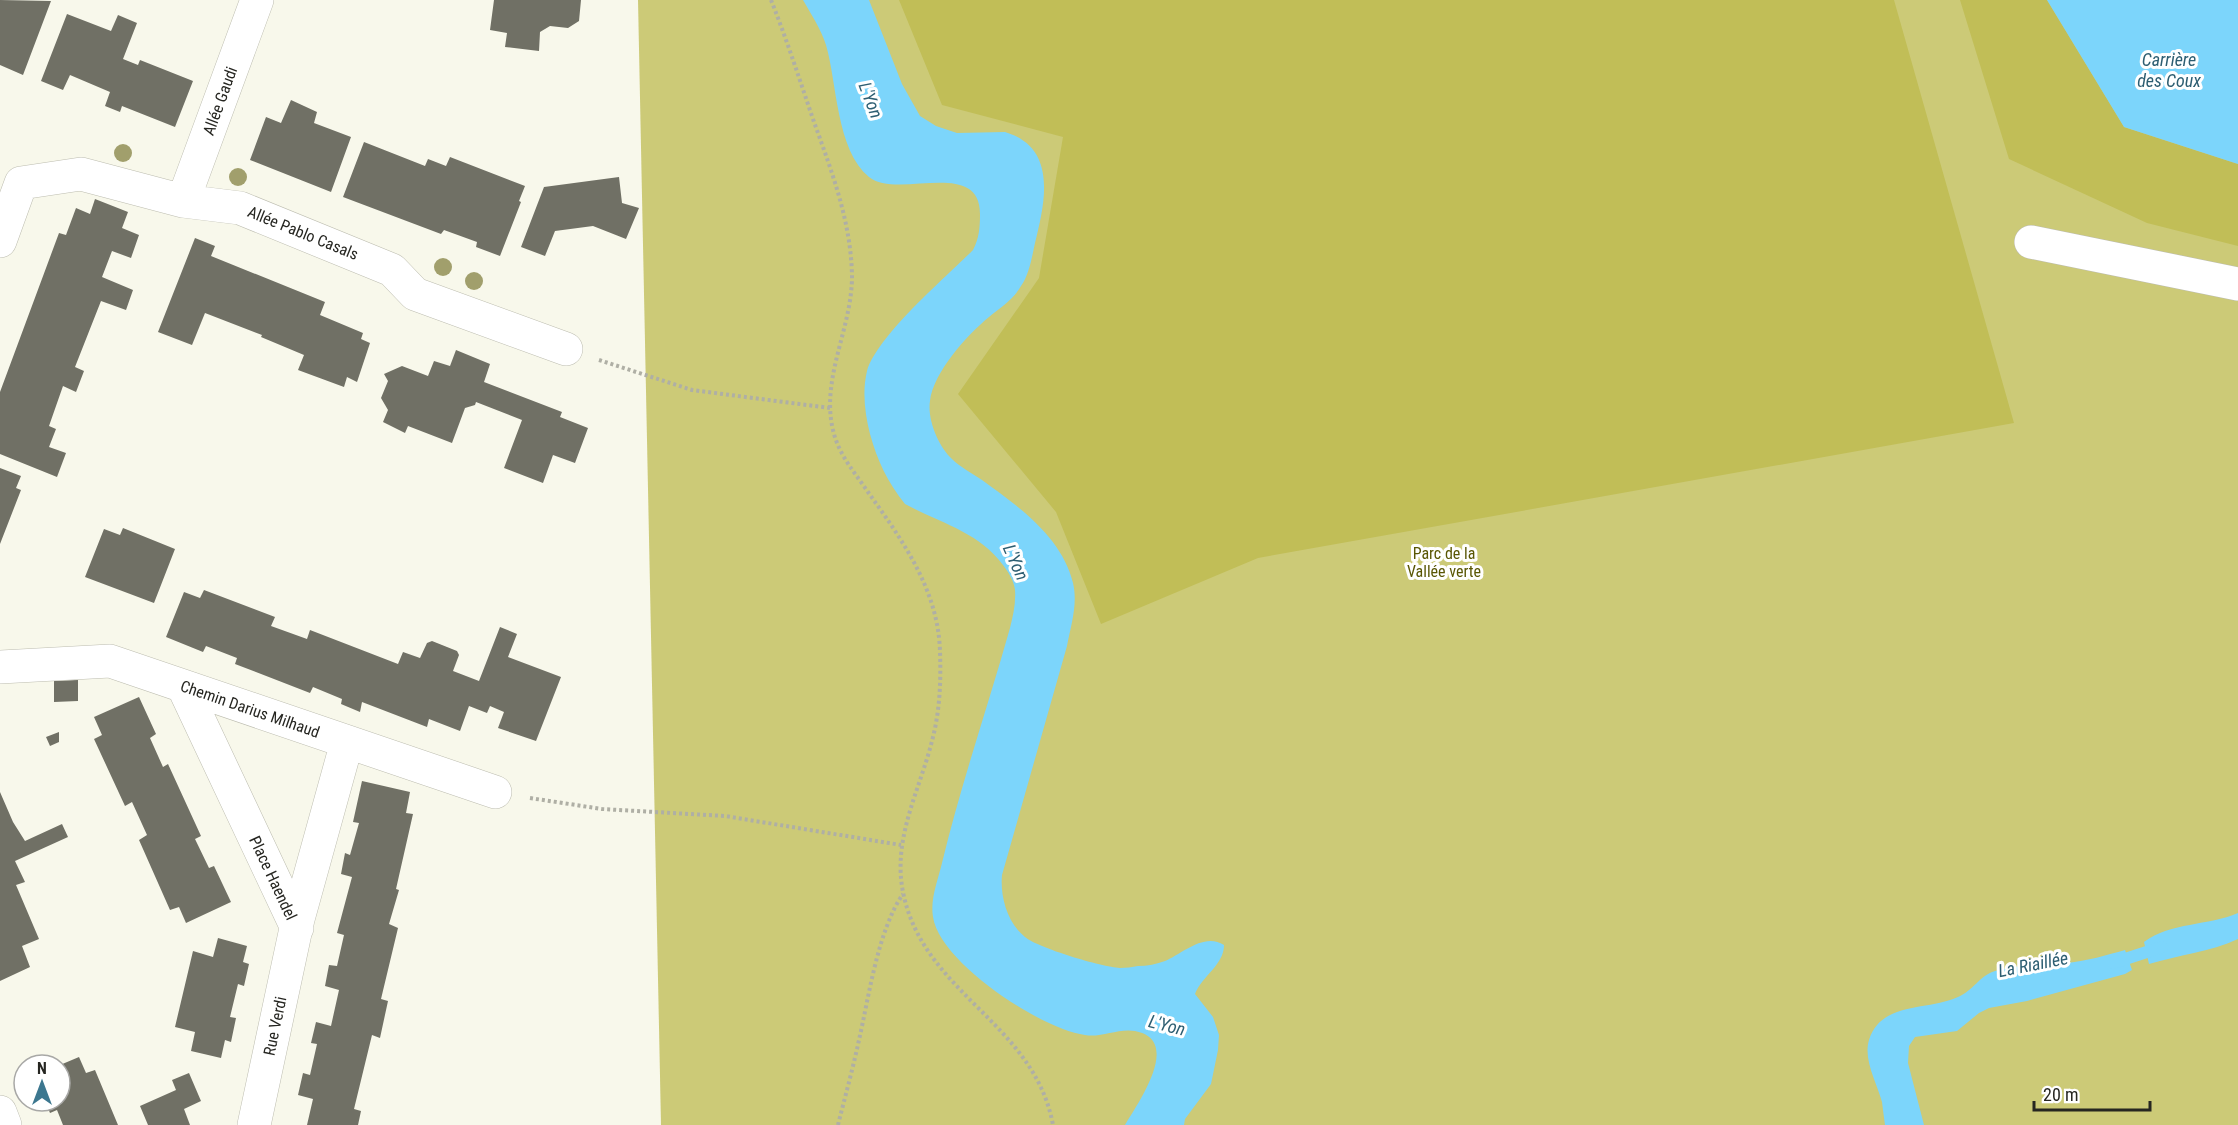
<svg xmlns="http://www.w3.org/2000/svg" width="2238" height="1125" viewBox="0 0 2238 1125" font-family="'Roboto Condensed',sans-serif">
<rect width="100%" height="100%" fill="#f8f8eb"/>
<path fill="#ccca77" d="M638,0H2238V1125H661Z"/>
<path fill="#c1be57" d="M899,0H1894L2014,423L1258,558L1101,624L1056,512L958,394L1039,278L1063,137L942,105Z
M1960,0H2047L2124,127L2238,164V246L2147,223L2009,159Z"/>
<path fill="#7cd5fb" d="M803,0H869L902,84L920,116L936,126L957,133L1005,132C1058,148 1045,202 1035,243C1032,257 1029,275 1021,286C1013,300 1001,307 989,317C967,335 933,373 930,401C927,420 939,447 952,459C960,467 972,473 982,480C1018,506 1062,537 1073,583C1078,604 1071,625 1067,646L1002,875C1000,896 1007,923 1025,937C1038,948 1102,967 1120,968C1126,968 1132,967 1138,966C1147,966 1157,964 1165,961C1182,954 1204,932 1224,945C1224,965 1202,976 1195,994L1213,1017L1219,1035L1218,1050L1211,1084L1185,1119L1184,1125H1125C1138,1103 1183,1040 1135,1031C1118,1028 1101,1038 1085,1035C1041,1029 940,963 933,917C930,899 938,880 942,863C961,784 988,706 1010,628C1013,616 1016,603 1015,590C1014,581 1009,573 1003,565C979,532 940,523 905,504C888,483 877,460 870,434C865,414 862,392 867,371C878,335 945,278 973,250C979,239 980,227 980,215C981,157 897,200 869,177C836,150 837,82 826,45C821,29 811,14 803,0Z
M2047,0H2238V164L2124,127Z
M2238,913V939C2210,952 2178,955 2149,964L2144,942C2171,922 2208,926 2238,913Z
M2125,950L2132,970L2125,974L2027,1001L1989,1008L1979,1013L1957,1031L1915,1037L1909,1046L1908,1063L1924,1125H1885C1884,1118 1883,1110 1882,1102C1877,1083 1863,1060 1869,1040C1881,1001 1928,1011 1958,997C1973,991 1979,976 1995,971C2018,964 2044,965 2067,963C2087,961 2107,955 2125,950Z"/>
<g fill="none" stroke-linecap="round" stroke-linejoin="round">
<path stroke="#7cd5fb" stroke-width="12" d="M2113,963L2162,947"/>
</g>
<path fill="#707065" d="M0,0L51,1L23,75L0,65Z
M494,0H581L579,21L568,28L550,26L540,32L539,51L505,47L507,33L490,30Z
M67,14L111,31L118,15L137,23L123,59L138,65L140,60L193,81L175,127L122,106L120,112L105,106L110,92L70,75L63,90L41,81Z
M291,100L317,112L314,123L351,137L331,192L250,160L266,117L281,123Z
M364,142L425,166L428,159L446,166L450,157L525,186L519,201L521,202L500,256L476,247L477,242L444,230L441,234L343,197Z
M619,177L622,203L639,208L626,239L593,226L555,231L545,256L521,247L544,187Z
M95,199L128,212L122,228L139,235L131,258L112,251L102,277L133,290L126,310L101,301L75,367L84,371L76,392L63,386L49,426L56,429L49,447L66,453L57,477L0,454V392L59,233L66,235L76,208L90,214Z
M195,238L215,246L211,256L325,302L320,315L363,333L361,339L370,343L357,382L347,377L344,387L298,370L304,355L261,337L262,335L205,313L192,345L158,332Z
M456,350L490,364L484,382L562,412L560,417L588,428L575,463L553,455L543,483L504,468L522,420L476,402L475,405L465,408L452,443L408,426L405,433L383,422L388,410L381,398L388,381L384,374L402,366L428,376L434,361L450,366Z
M0,468L21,476L16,488L21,490L0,544Z
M123,528L175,549L154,603L85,577L104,529L120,535Z
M204,590L275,617L271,626L307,639L310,630L398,664L403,652L420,658L427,643L432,641L457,651L459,655L453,671L479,681L500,627L517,634L508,657L561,677L536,741L498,728L504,712L490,706L487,713L469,706L460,731L429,719L427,727L362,702L360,712L341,704L342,699L313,687L310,693L235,664L237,658L206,646L203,652L166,637L184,592L200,598Z
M78,680V701L54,702V681Z
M139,697L156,734L150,738L163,767L168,764L201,836L195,839L209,868L214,866L231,902L186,923L179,907L170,910L139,840L147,835L132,802L125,806L94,739L102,735L94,717Z
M59,732V742L50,746L46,737Z
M362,781L410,792L406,813L413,814L396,889L399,890L389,924L398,928L381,999L388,1001L380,1038L372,1035L354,1109L361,1111L358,1125H307L313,1099L298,1095L303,1073L310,1075L317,1044L311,1043L316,1022L331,1026L339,990L325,986L329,965L337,966L344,935L337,933L352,877L341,874L345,853L350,855L359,823L353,822Z
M0,792L13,822L25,841L62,824L68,837L15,861L25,882L16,885L39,939L22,946L30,967L0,981Z
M218,938L247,946L243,962L249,964L244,986L238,984L230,1017L236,1018L231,1042L225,1040L221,1058L191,1051L195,1032L175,1027L193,951L213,957Z
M79,1057L86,1073L95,1070L118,1125H63L57,1110L50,1113L45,1101H60V1065Z
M189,1073L201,1101L184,1109L190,1125H148L140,1106L176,1090L172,1080Z"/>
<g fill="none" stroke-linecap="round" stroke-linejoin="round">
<defs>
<path id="minor" d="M21,183L81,174L183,201L240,208L392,270L415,294L566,349
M183,201L257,0
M0,241L21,183
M2031,242L2238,284
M0,667L110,661L495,792
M183,686L297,928
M0,1112L5,1125
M254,1125L298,919L347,742"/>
</defs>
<use href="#minor" stroke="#bdbdb0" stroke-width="34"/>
<path stroke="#afafa5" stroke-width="4" stroke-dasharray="3 3" stroke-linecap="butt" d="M771,0C787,40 800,81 814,122C832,172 851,222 852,276C852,330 819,380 834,434C840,456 855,473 868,492C902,540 938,589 940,651C941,680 940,709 933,737C921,788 892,837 903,892C923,994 1034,1022 1053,1125
M599,360L692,390L830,408
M530,798L602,809L725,816L901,845
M838,1125C845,1097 853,1068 859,1040C869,996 878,930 903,894"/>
<use href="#minor" stroke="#fff" stroke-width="33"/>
</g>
<g fill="#a19f6c">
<circle cx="123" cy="153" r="9"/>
<circle cx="238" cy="177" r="9"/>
<circle cx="443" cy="267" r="9"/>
<circle cx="474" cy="281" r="9"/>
</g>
<g text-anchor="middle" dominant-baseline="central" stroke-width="6" stroke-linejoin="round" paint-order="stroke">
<g font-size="16" fill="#262621" stroke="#fff">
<text transform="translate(220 101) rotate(-70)">Allée Gaudi</text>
<text transform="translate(303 233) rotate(22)">Allée Pablo Casals</text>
<text transform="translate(250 709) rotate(19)">Chemin Darius Milhaud</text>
<text transform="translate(273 878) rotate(65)">Place Haendel</text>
<text transform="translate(275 1026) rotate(-78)">Rue Verdi</text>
</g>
<g font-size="16" fill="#595604" stroke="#fff">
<text x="1444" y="553">Parc de la<tspan x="1444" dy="18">Vallée verte</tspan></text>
</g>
<g font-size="18" font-style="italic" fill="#2d5e72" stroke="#fff">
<text x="2169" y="59">Carrière<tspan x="2169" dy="21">des Coux</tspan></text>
<text transform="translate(871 100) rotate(69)">L'Yon</text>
<text transform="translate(1016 562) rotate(66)">L'Yon</text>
<text transform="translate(2033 964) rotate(-11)">La Riaillée</text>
<text transform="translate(1167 1025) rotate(14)">L'Yon</text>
</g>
</g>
<g transform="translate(42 1083)"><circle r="28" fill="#ffffff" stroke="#a8a8a6" stroke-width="1.5"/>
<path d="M0-4.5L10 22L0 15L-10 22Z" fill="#3c778f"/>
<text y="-9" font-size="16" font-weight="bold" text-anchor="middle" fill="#262621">N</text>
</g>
<path d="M2034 1101v9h116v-9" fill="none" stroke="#262621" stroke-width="3"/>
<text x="2043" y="1101" font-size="18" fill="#262621" stroke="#ffffff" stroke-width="4.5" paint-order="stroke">20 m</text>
</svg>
